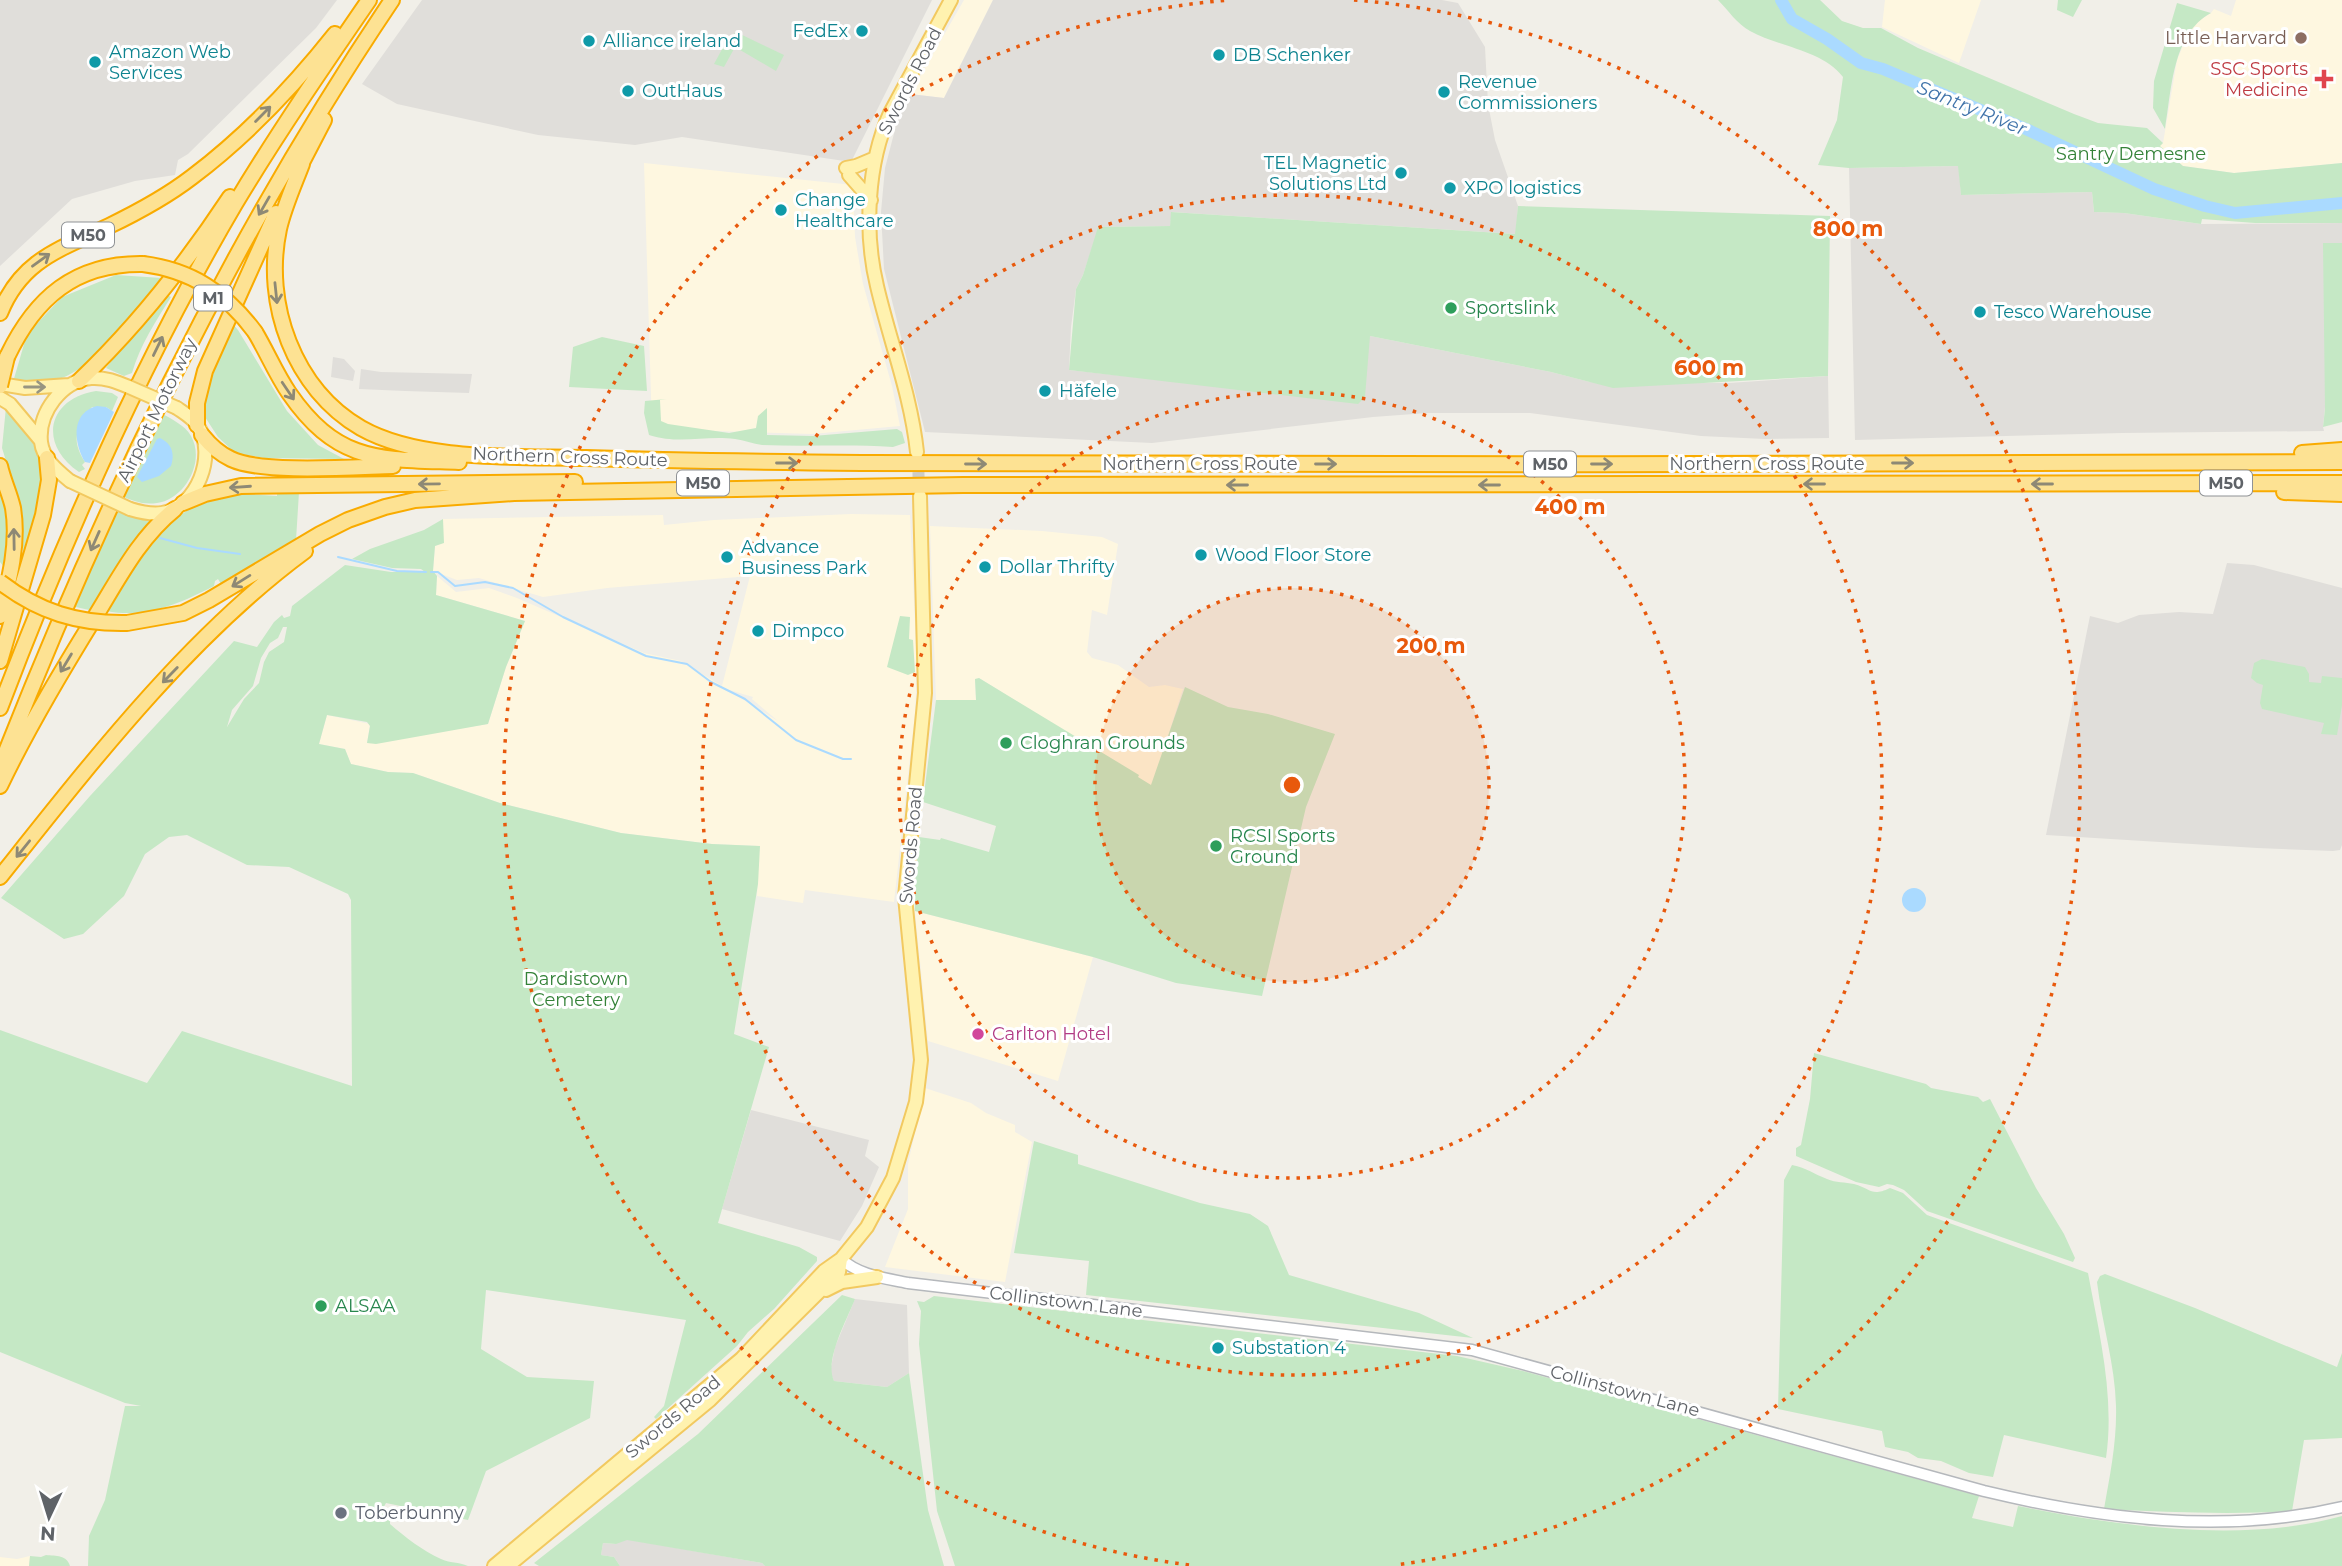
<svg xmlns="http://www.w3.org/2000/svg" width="2342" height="1566" viewBox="0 0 2342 1566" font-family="Montserrat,sans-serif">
<rect width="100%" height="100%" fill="#f1efe8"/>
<path fill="#fef7e0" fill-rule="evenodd" d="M964,0H993L944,98L910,94Z
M1885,0H1981L1959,63L1882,27Z
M2236,0H2342V163L2234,173L2183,166L2159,146L2163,143L2177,60L2189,32L2200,20L2211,13L2214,9L2231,16Z
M644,163L853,185L855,237L863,284L892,386L900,426L812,434L652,429Z
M851,514L910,515L917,667L915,713L894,902L805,890L803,903L757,896L759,846L712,844L621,833L500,803L413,773L388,772L351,764L345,749L319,744L327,715L370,724L367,743L488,724L506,667L525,621L436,595L437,576L456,592L489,588L517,598L644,653L681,661L722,686L750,576L607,588L543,597L479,578L457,580L433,571L435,546L443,542V519L663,515L664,525L714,520ZM726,689L753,697L752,699L778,721Z
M930,526L1042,531L1102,537L1118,544L1107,615L1092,610L1087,652L1092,658L1118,665L1149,687L1165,685L1183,689L1152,786L979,678L975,680L976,700H936Z
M915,911L1093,957L1058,1081L928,1041Z
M925,1088L971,1103L986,1113L1015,1125V1132L1032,1142L1005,1282L885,1267L908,1209V1164Z
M30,1556L29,1566H0V1557L17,1559Z"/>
<path fill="#e0deda" d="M0,0H337L316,28L188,154L178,160L175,175L135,181L72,199L0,266Z
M422,0H932L851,162L682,137L635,145L538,135L397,104L362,84Z
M993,0H1442L1458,3L1485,47L1488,104L1495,140L1518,206L1516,234L1172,212L1170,226L1099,227L1083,275L1076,289L1071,327L1069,370L1216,386L1370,336L1551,372L1590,382L1729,383L1828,376L1829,438L1765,439L1701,436L1530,413H1427L1373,417L1152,443L925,432L884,269L881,212L885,168L897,122L910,94L944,98Z
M1959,166L1961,195L2092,192L2094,212L2124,213L2201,224L2342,223V243L2323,427L2324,431L2122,433L1855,440L1849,168Z
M333,357L344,359L355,371L353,381L331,377Z
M361,369L381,372L472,374L469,393L405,391L359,389Z
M2227,563L2254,565L2342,588V845L2340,850L2333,851L2257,848L2046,835L2090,616L2118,623L2139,615L2179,612L2213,614Z
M751,1110L869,1140L865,1156L879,1167L862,1206L840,1241L722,1209Z
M855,1299L907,1305L909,1373L887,1387L834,1381L830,1372L835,1347Z
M622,1540H631L762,1563L765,1566H620L614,1557L601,1555L603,1543L615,1544Z"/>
<path fill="#c5e8c5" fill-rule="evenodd" d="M1718,0H1820L1842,21L1863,28H1881L1918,48L2074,114L2098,123L2147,128L2163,143L2160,146L2183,166L2234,173L2342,163V223H2255L2202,219L2201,224L2124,213L2094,212L2092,192L1961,195L1958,166L1849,168L1818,165L1837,120L1843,77C1822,50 1779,47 1750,31C1737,24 1728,10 1718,0Z
M2058,0H2082L2073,17L2057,10Z
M2177,3L2211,13C2172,34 2172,89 2165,129L2153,108L2154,81Z
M736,32L784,55L776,71L735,47L724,67L714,64L727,40Z
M1518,206L1830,216L1828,376L1613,388L1551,372L1370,336L1365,397L1358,404L1069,370L1076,289L1083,275L1098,227L1170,226L1171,212L1515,234Z
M2323,243H2342V422L2323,427L2325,409Z
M116,275L162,278C136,311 95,373 51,381C39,384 25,382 13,382L27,334L62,297Z
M163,293L171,297C156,321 140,345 132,373L124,376L106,368Z
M232,323L238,330L287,411L318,445L344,459L264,458L235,453L218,437L205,417L204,399Z
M602,337L644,346L647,391L569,387L573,347Z
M96,391L112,393L118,397L112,411L106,407H92C77,429 70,438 85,462L82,465L85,469L79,472C38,444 47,399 96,391Z
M667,399L660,400L661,421L668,424L729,433L756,428L758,416L767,408V435L813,436L897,429L902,432L905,443L893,447C849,444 806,447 762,445C753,444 744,440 735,439C704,435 681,445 649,435L644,413L645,401Z
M6,407C13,415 21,423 27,431C55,472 37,516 23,557V516L2,448Z
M161,413C171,419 185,425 191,436C206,462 184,500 157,503C143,505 132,501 120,495Z
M0,486C5,510 17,545 4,567L0,562Z
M277,492H299L296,540L221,584L218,579L215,581L214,586C185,601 156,614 123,613C116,613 108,611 102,611C138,559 167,500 238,495C251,494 264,495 277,496Z
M115,508L153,519L94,611L71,606Z
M443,519L444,543L435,546L433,571L437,576L436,595L525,621L506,667L488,724L376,744L367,743L370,726L367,722L327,715L319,744L345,749L351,764L388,772L413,773L500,803L621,833L712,844L760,846L758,884L734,1034L769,1047L718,1223L799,1247L817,1257V1261L774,1309L748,1332L737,1346L656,1419L654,1417L664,1406L686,1320L486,1290L481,1349L527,1377L594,1381L590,1418L486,1471L468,1520L386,1503L381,1512L390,1520V1524C405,1537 423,1551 441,1559C449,1563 459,1562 468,1566H88L89,1536L105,1500L125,1406H141L125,1403L0,1352V1030L147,1083L182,1031L352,1086L351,900L348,894L289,867L247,865L187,835L169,837L145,854L124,896L83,934L64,939L1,898L90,796L234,641L257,647L274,622L282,615L284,618L290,616L292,606L345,565L391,572H425L421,569L392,568L352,559L370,549L424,530ZM283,627H287L284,642L269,652L264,662L259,683L244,699L227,727L232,710L253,686L261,658L270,643L278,638Z
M900,616L910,617L909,639L913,640L915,672L908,675L887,667Z
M2262,659L2305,667L2309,674V682L2321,683L2322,676L2342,678V705L2337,735L2321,734L2324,723L2262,709L2260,703L2263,685L2257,683L2251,678L2254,663Z
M979,678L1139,775L1138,777L1151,785L1185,687L1228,707L1268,714L1335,734L1306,807L1262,996L1176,983L1093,957L915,911V883L919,837L940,840L941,838L989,852L996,826L923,802L936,700H976L975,679Z
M1814,1053L1926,1084L1931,1088L1978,1097L1983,1102L1990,1099L2036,1188L2064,1234L2075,1258L2073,1262L1927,1211L1904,1190L1893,1185L1887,1184L1879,1187L1856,1182L1796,1156V1148L1801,1145L1810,1099Z
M1034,1141L1078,1155V1164L1200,1203L1250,1214L1268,1226L1289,1275L1419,1313L1473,1338L1086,1295L1089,1261L1014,1253Z
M1792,1165C1807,1168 1814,1174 1827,1179C1836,1183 1845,1182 1854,1184C1872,1189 1871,1197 1890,1188L1903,1193L1927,1215L2088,1273C2099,1333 2115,1396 2106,1458L2004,1435L1993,1477L1969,1473L1941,1461L1918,1458L1908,1452L1885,1447L1882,1431L1778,1409L1784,1180Z
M2105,1274L2195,1308L2337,1367L2342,1353V1438L2304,1440L2292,1511C2229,1515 2167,1512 2104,1509C2110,1475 2117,1441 2116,1406C2115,1364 2102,1324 2097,1282L2100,1276Z
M842,1295L855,1299C847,1320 824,1360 834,1381L887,1387L909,1373L928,1510L944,1566H765L762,1563L627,1540L616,1544L603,1543L601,1555L614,1557L620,1566H539L534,1563L698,1434Z
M934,1296L1457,1356L1523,1371L1979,1496L1972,1518L2013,1527L2018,1506C2117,1526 2243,1544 2342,1516V1566H955L937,1511L919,1344L921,1311L917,1301L924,1302Z
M46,1555C56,1556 67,1555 70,1566H29L30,1556L41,1557Z"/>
<path fill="#aadaff" d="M97,406L106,407L114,412L90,463L85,462C74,444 70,413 97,406Z
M160,438C172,444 175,453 171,466L159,476L142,482L137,477L157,439Z
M1902 900a12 12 0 1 1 24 0a12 12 0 1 1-24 0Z"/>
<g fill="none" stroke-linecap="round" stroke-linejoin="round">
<path stroke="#aadaff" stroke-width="2" d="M160,538L197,548L240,554
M338,557L397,571L426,572
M431,572H438L455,586L485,582L513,588L563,617L646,656L687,664L711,682L745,699L796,740L843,759H851"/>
<path stroke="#aadaff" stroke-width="12" d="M1781,0L1792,19L1827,39L1861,63L1883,69L2026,129L2154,189L2205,206L2235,213L2342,203"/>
<path stroke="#ccccc8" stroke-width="12" stroke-dasharray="12 6" stroke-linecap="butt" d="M918,454L919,495"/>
<defs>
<path id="minor" d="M841,1259C860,1276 885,1278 908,1283L1472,1350L1984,1491C2101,1519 2224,1535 2342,1507"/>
<path id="major" d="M846,168L856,166L875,158
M849,175L871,200
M0,384L25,388L69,385
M0,398L10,404L41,441
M917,452C911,395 890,342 877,286C864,232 867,164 890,113L951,0
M70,481C58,471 43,459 41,442C38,412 62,381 91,378C105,377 117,382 129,387
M130,509C140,512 151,515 162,513C197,507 217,455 198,426C193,418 184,413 177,408
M826,1290L842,1282L877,1277
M494,1566L741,1359L824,1271L841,1259L867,1227L893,1178L916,1102L921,1060L905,897L925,693L920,496
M508,1566L710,1400L825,1286L839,1272L841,1259"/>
<path id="highway" d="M302,164C294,185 284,207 279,229C263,304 294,389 361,428C421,462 518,456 586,458C678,461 770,462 862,463C1355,467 1849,463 2342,462
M298,170L324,120
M0,313C22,259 61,249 109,226C138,212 166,197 192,177C245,137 293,87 335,34
M255,332C267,352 276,374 289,393C338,464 381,459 459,462
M7,357C35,298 75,263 143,264
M79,381C136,327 187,262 230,197
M197,425V403L205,371L276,213
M202,435C210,445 218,453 231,459C262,474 355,467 393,466
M2302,453L2342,450
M0,466C3,480 10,494 13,508C19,544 9,581 0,616
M2284,492L2342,494
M183,503L205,494L241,486L575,482
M127,623L183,613L209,600L320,534L348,520L385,507L415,500L514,493L963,485L2342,483
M0,661L43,515L49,480L47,458
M0,708C66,534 141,364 235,204C277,134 323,67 369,0
M0,767C105,499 231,239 392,0
M0,786C28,727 61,672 95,617C119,578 139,538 175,509
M0,877C90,764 188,637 305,551"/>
</defs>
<use href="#minor" stroke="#b5b8bc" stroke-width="13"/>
<use href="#major" stroke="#f2c960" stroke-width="16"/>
<use href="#highway" stroke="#f9ab00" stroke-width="18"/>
<use href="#minor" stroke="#fff" stroke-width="10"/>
<use href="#major" stroke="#fff2af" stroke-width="12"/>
<use href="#highway" stroke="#fde293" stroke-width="14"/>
<defs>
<path id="major-bridge" d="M129,387L177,408
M70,481L130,509"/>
<path id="highway-bridge" d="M143,264C191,270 226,293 255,332
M0,386L7,357
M0,582C39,612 78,624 127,623"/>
</defs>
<use href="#major-bridge" stroke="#f2c960" stroke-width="16" stroke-linecap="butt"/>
<use href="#highway-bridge" stroke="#f9ab00" stroke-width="18" stroke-linecap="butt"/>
<use href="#major-bridge" stroke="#fff2af" stroke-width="12"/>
<use href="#highway-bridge" stroke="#fde293" stroke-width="14"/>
</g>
<defs><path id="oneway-shaft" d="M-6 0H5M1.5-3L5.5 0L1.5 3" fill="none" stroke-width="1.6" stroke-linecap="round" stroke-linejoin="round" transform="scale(1.75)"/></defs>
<g stroke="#8e8975">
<use href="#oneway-shaft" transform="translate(263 114) rotate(-45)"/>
<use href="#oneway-shaft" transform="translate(264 206) rotate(120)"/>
<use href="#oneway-shaft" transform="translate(41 260) rotate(-36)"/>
<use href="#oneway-shaft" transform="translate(276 293) rotate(84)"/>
<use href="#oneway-shaft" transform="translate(158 346) rotate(-64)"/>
<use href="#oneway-shaft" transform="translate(288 391) rotate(56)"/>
<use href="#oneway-shaft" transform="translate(787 463)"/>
<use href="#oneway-shaft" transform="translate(1903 463)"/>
<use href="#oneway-shaft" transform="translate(976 464)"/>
<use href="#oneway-shaft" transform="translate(1326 464)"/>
<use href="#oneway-shaft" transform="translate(1602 464)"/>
<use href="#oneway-shaft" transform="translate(429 484) rotate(179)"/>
<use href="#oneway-shaft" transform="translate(1814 484) rotate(180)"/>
<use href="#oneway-shaft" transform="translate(2042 484) rotate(-180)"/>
<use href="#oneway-shaft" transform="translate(1237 485) rotate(180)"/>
<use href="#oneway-shaft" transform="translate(1489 485) rotate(180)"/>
<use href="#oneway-shaft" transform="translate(240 487) rotate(176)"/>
<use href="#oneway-shaft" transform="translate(14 539) rotate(-91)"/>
<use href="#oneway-shaft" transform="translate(95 541) rotate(114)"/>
<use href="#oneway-shaft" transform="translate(241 581) rotate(148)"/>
<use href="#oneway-shaft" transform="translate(66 663) rotate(121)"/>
<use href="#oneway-shaft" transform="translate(170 675) rotate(134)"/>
<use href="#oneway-shaft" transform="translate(23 849) rotate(129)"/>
</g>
<use stroke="#979581" href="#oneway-shaft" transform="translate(35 387)"/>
<circle cx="1292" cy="785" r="197" fill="#e8590c" fill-opacity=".12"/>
<g fill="none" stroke="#e8590c" stroke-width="3.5" stroke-dasharray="3.5 7">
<circle cx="1292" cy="785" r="197"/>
<circle cx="1292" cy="785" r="393"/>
<circle cx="1292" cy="785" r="590"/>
<path d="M1189 1565A787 787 0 0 1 1230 0M1354 0A787 787 0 0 1 1395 1565"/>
</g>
<g fill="#0f9aa8" stroke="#fff" stroke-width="2.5">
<circle cx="862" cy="31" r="7"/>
<circle cx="589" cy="41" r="7"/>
<circle cx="1219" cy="55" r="7"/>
<circle cx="95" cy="62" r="7"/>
<circle cx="628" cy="91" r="7"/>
<circle cx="1444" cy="92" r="7"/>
<circle cx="1401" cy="173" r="7"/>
<circle cx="1450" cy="188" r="7"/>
<circle cx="781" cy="210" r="7"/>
<circle cx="1980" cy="312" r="7"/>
<circle cx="1045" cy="391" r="7"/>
<circle cx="1201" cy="555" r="7"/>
<circle cx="727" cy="557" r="7"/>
<circle cx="985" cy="567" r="7"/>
<circle cx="758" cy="631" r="7"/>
<circle cx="1218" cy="1348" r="7"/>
</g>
<circle fill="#8d6e63" stroke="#fff" stroke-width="2.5" cx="2301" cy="38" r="7"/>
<path fill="#e0444e" stroke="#fff" stroke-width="2.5" d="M2320.5 68.5h7v7h7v7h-7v7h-7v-7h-7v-7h7z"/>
<g fill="#2e9e5b" stroke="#fff" stroke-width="2.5">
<circle cx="1451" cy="308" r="7"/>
<circle cx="1006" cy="743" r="7"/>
<circle cx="1216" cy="846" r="7"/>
<circle cx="321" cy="1306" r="7"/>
</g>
<circle fill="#d1479c" stroke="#fff" stroke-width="2.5" cx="978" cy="1034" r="7"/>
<circle fill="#6b7280" stroke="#fff" stroke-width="2.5" cx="341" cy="1513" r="7"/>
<g text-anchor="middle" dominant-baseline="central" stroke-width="6" stroke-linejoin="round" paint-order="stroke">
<g fill="#fff" stroke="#8f9295" stroke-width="2">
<rect x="62" y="222.5" width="52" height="25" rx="5"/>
<rect x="194" y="285.5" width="38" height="25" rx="5"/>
<rect x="1524" y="451.5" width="52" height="25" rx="5"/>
<rect x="677" y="470.5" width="52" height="25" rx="5"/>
<rect x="2200" y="470.5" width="52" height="25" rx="5"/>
</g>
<g font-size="16" font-weight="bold" fill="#5f6368">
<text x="88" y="235">M50</text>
<text x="213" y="298">M1</text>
<text x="1550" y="464">M50</text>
<text x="703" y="483">M50</text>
<text x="2226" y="483">M50</text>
</g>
<g font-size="18" fill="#0d838f" stroke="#fff" text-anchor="start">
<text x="848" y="31" text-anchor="end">FedEx</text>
<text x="603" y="41">Alliance ireland</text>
<text x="109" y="52">Amazon Web<tspan x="109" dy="21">Services</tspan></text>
<text x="1233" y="55">DB Schenker</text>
<text x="1458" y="82">Revenue<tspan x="1458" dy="21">Commissioners</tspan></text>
<text x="642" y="91">OutHaus</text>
<text x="1387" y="163" text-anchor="end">TEL Magnetic<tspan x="1387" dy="21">Solutions Ltd</tspan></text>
<text x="1464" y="188">XPO logistics</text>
<text x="795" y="200">Change<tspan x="795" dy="21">Healthcare</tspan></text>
<text x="1994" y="312">Tesco Warehouse</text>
<text x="1059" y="391">Häfele</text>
<text x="741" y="547">Advance<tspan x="741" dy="21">Business Park</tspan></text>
<text x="1215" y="555">Wood Floor Store</text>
<text x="999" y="567">Dollar Thrifty</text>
<text x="772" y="631">Dimpco</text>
<text x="1232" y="1348">Substation 4</text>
</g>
<g font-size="18" fill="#785e54" stroke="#fff" text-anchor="end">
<text x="2287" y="38">Little Harvard</text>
</g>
<g font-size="18" fill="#be3a42" stroke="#fff" text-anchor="end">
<text x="2308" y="69">SSC Sports<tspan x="2308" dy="21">Medicine</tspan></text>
</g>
<g font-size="18" fill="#5f6368" stroke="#fff">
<text transform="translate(910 81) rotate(-63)">Swords Road</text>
<text transform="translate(157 410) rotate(-64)">Airport Motorway</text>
<text transform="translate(570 457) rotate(2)">Northern Cross Route</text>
<text x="1200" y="464">Northern Cross Route</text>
<text x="1767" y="464">Northern Cross Route</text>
<text transform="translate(911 845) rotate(-85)">Swords Road</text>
<text transform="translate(1066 1302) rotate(7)">Collinstown Lane</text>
<text transform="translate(1625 1391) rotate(15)">Collinstown Lane</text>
<text transform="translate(673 1417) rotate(-40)">Swords Road</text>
</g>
<g font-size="18" fill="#348238" stroke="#fff">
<text x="2131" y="154">Santry Demesne</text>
<text x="576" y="979">Dardistown<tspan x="576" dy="21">Cemetery</tspan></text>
</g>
<g font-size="18" fill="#27864d" stroke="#fff" text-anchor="start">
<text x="1465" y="308">Sportslink</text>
<text x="1020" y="743">Cloghran Grounds</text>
<text x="1230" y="836">RCSI Sports<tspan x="1230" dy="21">Ground</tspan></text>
<text x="335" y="1306">ALSAA</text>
</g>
<g font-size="18" fill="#b23c85" stroke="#fff" text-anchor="start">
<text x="992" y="1034">Carlton Hotel</text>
</g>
<g font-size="18" fill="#5b616d" stroke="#fff" text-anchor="start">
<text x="355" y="1513">Toberbunny</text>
</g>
<g font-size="19" font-style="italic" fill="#4174aa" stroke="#fff">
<text transform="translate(1972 108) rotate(22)">Santry River</text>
</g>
</g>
<circle cx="1292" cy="785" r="10" fill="#e8590c" stroke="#fff" stroke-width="3.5"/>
<g font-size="21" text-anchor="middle" font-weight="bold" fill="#e8590c" stroke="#fff" stroke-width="6" stroke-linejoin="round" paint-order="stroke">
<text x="1848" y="236">800 m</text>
<text x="1709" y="375">600 m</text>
<text x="1570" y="514">400 m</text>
<text x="1431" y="653">200 m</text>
</g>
<g transform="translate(49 1517) rotate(184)" stroke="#ffffff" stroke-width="5" paint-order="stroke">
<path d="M0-5L12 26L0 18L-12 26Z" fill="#5f6368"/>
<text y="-10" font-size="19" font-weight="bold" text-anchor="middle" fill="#5f6368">N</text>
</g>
</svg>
